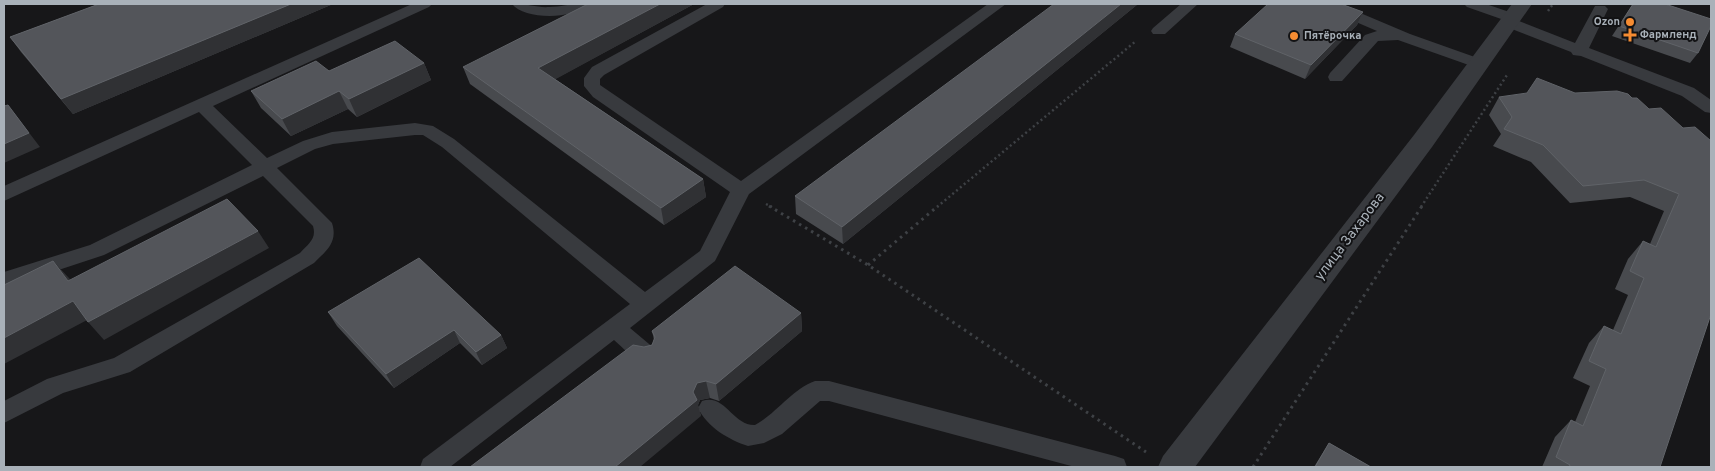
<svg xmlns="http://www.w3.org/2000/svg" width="1715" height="471" viewBox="0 0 1715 471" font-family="Overpass,sans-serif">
<rect width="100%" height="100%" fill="#171719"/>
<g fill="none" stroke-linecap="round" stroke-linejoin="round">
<path stroke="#3e4145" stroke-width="2.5" stroke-dasharray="2 3" stroke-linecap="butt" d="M1548,11L1553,4
M766,204L772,207
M937,207L1136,41
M1421,207L1507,75"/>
<path stroke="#3e4145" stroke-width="3" stroke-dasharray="2.5 4.5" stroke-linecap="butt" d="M769,206L868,265L1146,452
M868,265L938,206
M1253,467L1422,206"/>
<path fill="#383a3e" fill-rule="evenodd" d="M412,4H432L429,7L213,106L267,158L303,141L332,132L415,123L433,126L454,139L645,292L700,251L730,192L593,97L584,86V78L592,67L707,4H725L723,7L604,75L600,79V85L741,181L988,4H1006L749,194L715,261L630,328L655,349L658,355L655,361C638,367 626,350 614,340L450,467H420L423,459L630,304L442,147L423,135H415L333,144L315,149L277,168L332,223C338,242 327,250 314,263L130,372L63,393L4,423V401L47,379L114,358L300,253C308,244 317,239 313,226L263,176L104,255L4,288V272L90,245L252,165L199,112L4,201V186Z
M512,4C525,3 537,8 549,7C562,7 573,3 586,4C575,20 524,20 512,4Z
M1181,4H1198L1165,34H1153L1151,31L1153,28Z
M1318,4H1339L1410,34L1486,61L1488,64L1486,67L1480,69L1398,40L1378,41L1342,81H1330L1328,77L1330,73L1365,35L1377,31L1321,7Z
M1464,4H1486L1518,15L1521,18L1519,21L1575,43L1595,6H1605L1608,9L1589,48L1694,88L1711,100V113L1705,112L1682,96L1581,56L1573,55L1571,52L1504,26L1502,23L1504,20L1467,7Z
M815,381H829L1115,456L1124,459L1127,467H1075L829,401H820L782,434L764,443L748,446C729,440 707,427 698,408L702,401C725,393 733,426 755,425C776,414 792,389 815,381Z"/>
<path fill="#383a3e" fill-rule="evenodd" d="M1512,4H1532L1432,147L1195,467H1158L1163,456L1414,135Z"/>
</g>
<path fill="#484a4e" d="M99,4H333L73,114L21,52L10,37Z
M694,4L555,79L703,179L706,197L664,225L470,84L463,67Z
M1138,4L843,244L796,214L795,196Z
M1633,4H1665L1698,53L1690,63L1612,36Z
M1363,12L1357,25L1305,79L1230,47L1235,34Z
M424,63L431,80L357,117L348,109L291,136L261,108L251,91L329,71Z
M1575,93L1632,98L1649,109L1683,128L1660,467H1542L1555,437L1571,420L1575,422L1590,386L1573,378L1589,343L1604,326L1613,330L1628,295L1615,289L1628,259L1643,241L1650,244L1664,211L1630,197L1570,203L1531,162L1493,146L1501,134L1489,115L1499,97Z
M328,312L501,335L507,348L482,365L460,343L394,388L337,326Z
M801,313L802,331L719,401L710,398L700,400L698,405L701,416L644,347L652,345L654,340L652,331Z
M1329,443L1371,467H1314Z"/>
<path fill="#303134" d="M291,4H333L73,114L61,99Z
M660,4H694L543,86L538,68Z
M1121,4H1138L843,244L842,227Z
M1363,12L1357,25L1305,79L1311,65Z
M424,63L431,80L357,117L349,99Z
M339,91L348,109L291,136L282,119Z
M8,105L40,147L4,163V144Z
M703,179L706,197L664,225L661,208Z
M258,231L269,248L104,340L88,322Z
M53,261L69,278L84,299L68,281Z
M73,301L89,319L4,364V338Z
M801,313L802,331L719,401L716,384Z
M454,330L460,343L394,388L386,374Z
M501,335L507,348L482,365L476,352Z
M706,381L710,398L700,400L698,405L701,416L640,467H615L693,392L697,383Z"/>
<path fill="#53555a" stroke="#606368" d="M99,4H291L61,99L10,37Z
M588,4H660L538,68L703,179L661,208L463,67Z
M1054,4H1121L842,227L795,196Z
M1268,4H1341L1363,12L1311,65L1235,34Z
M1633,4H1665L1711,19V26L1698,53L1619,26Z
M395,41L424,63L349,99L339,91L282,119L251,91L316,61L329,71Z
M1537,78L1575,93L1617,91L1628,94L1632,98H1637L1649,109L1661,108L1683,128L1695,127L1711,141V314L1660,467H1569L1570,465L1556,457L1571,420L1583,426L1606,369L1589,361L1604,326L1621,334L1644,278L1630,271L1643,241L1656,247L1679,194L1644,180L1583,186L1543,145L1504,129L1512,117L1499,97L1527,93Z
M8,105L29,133L4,144V106Z
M227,199L258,231L88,322L73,301L4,338V285L53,261L68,281Z
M419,258L501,335L476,352L454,330L386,374L328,312Z
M735,266L801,313L716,384L706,381L697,383L693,392L697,400L615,467H470L633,345L644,347L652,345L655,337L652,331Z
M1329,443L1371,467H1315Z"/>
<g fill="#f68c32" stroke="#121214" stroke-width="2">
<circle cx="1630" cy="22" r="5"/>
<path d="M1627.5 27.5h5v5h5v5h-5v5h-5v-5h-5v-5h5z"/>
<circle cx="1294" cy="36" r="5"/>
</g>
<g text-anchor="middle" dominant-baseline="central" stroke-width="4" stroke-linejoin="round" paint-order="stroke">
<g font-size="11" font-weight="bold" fill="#a9b1b9" stroke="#121214" text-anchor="start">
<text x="1620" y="22" text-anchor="end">Ozon</text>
<text x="1640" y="35">Фармленд</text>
<text x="1304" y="36">Пятёрочка</text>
</g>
<g font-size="14" fill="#a9b1b9" stroke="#121214">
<text transform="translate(1350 237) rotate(-53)">улица Захарова</text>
</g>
</g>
<rect width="1715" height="471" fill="none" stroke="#a9b1b9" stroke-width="10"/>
</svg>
